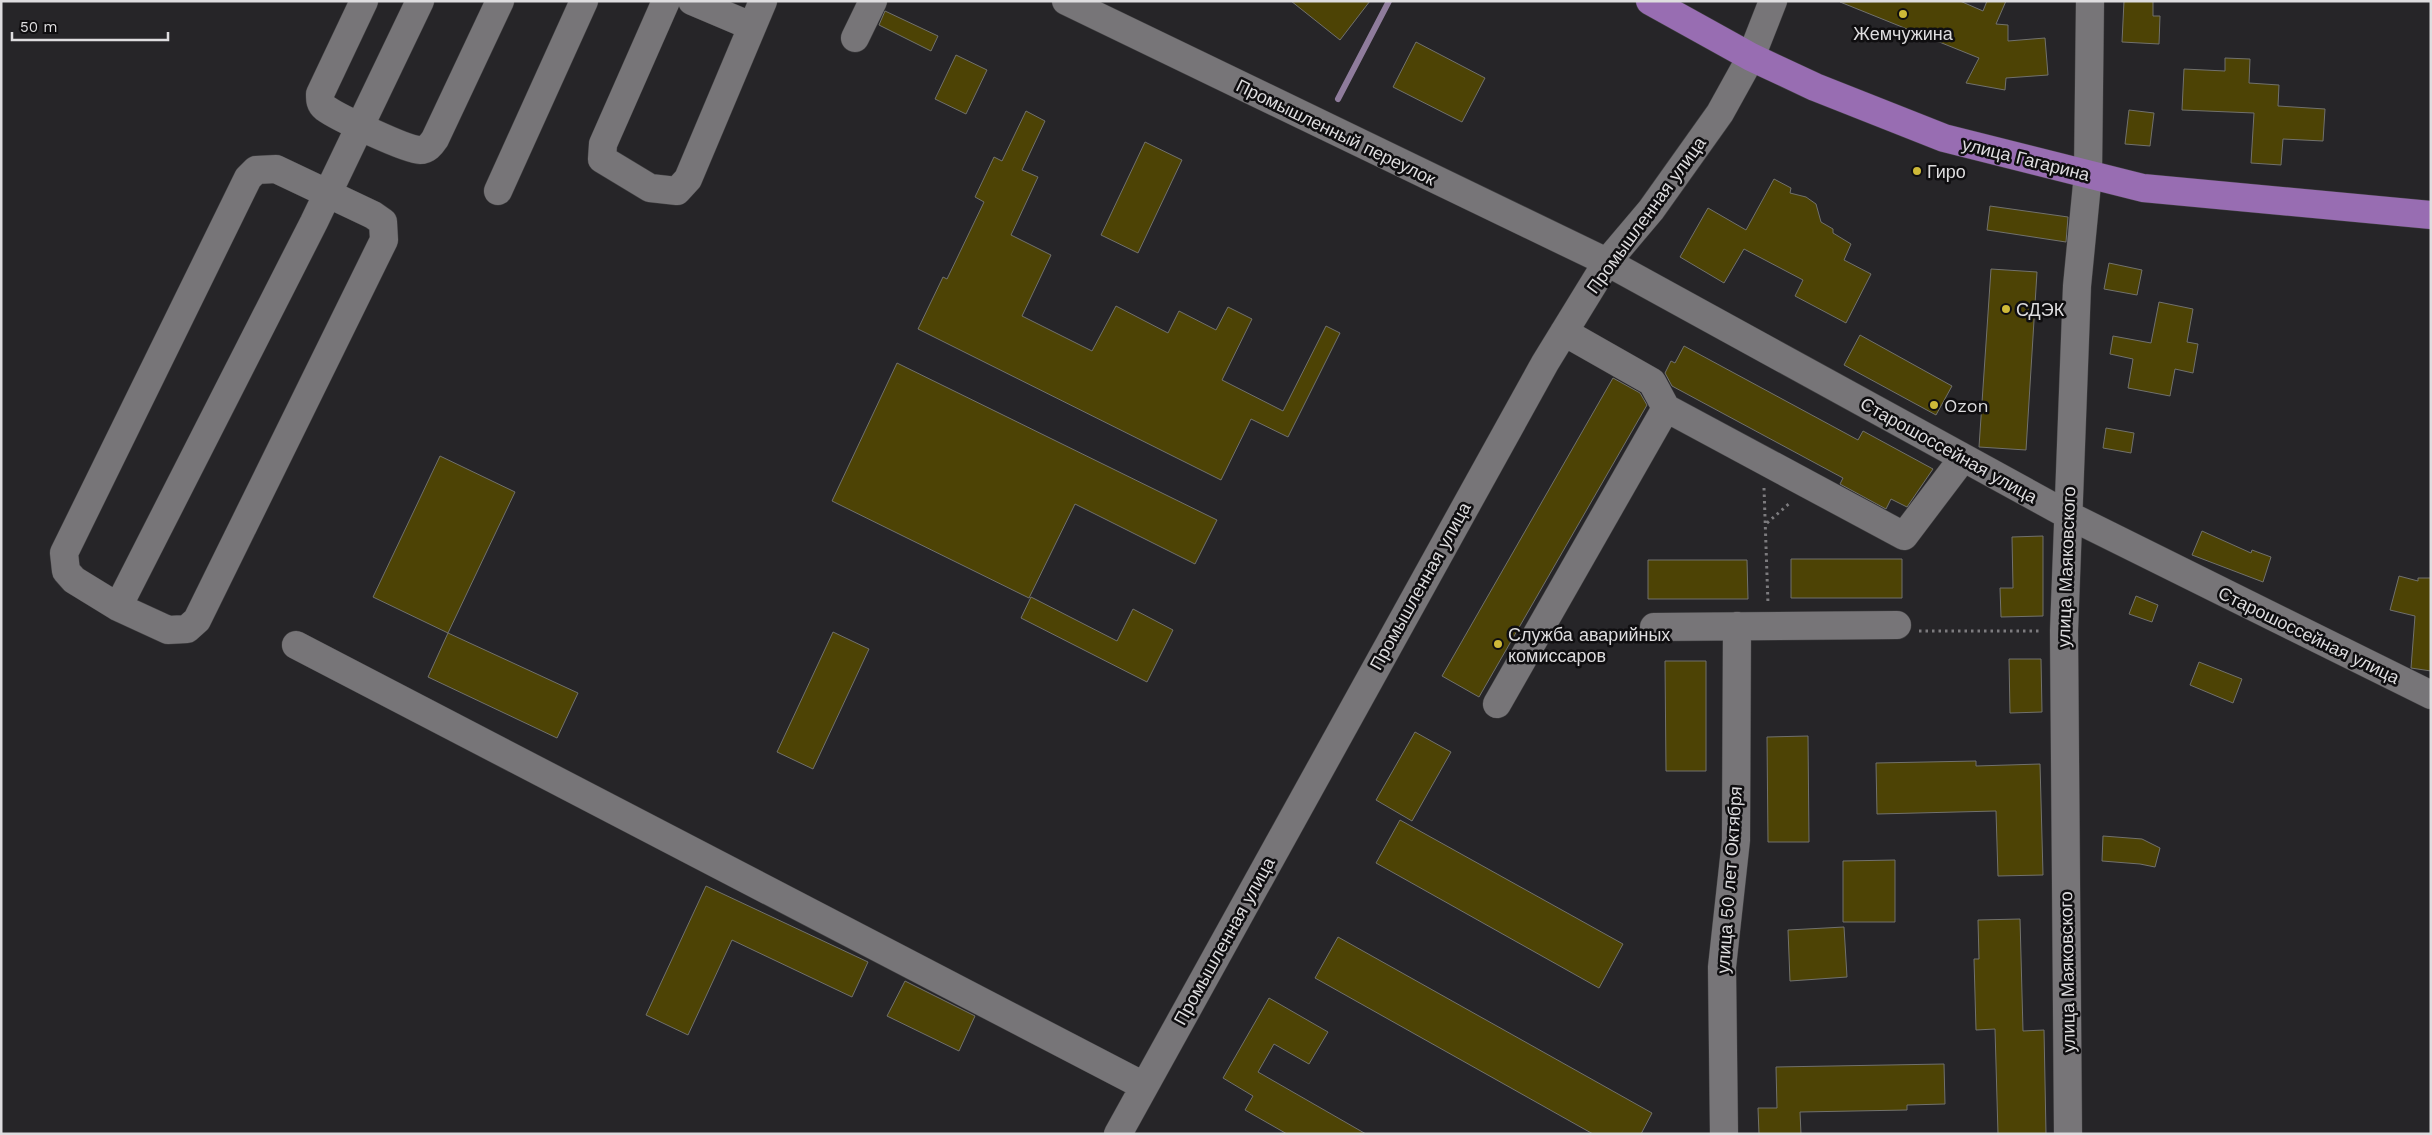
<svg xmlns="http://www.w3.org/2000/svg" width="2432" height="1135" viewBox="0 0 2432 1135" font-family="'Work Sans',sans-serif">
<rect width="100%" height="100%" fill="#262528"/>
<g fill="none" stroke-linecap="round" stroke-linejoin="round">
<path stroke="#8f7c9c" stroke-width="6" d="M1338,99L1389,1"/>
</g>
<path fill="#4d4305" stroke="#71716d" d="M1291,1H1370L1340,40Z
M1960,1L1983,11L1987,1H2006L1996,24L2008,25V41L2045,38L2048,75L2006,78L2005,90L1966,83L1979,58L1840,2Z
M2124,1H2153V16H2160L2159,44L2122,42Z
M885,11L938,36L931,51L879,25Z
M1416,42L1485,78L1462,122L1393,87Z
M956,55L987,70L966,114L935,99Z
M2225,58L2250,59L2249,83L2279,85L2278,106L2325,109L2323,141L2283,139L2281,165L2251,163L2254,113L2182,110L2184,69L2225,71Z
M2129,110L2154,113L2150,146L2125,144Z
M1026,111L1045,121L1022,170L1038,177L1011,235L1051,255L1022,316L1092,351L1116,306L1168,333L1179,311L1216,330L1228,307L1252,319L1222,380L1283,411L1326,326L1340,333L1288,437L1251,419L1221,480L918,329L943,277L947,279L984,202L975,197L994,157L1002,161Z
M1145,142L1182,160L1138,253L1101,235Z
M1774,179L1791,188L1790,193L1806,197L1816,204L1821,222L1833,229V233L1851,244L1844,260L1871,274L1846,323L1795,296L1803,280L1744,249L1724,283L1680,257L1708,208L1746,230Z
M1990,206L2068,217L2066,242L1987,230Z
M2109,263L2142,270L2137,295L2104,289Z
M1991,269L2037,272L2026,450L1979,447Z
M2159,302L2193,309L2187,342L2198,344L2193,373L2175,369L2170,396L2128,388L2133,359L2110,354L2113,336L2151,343Z
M1860,335L1952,386L1936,415L1844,365Z
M1684,346L1858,440L1863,431L1933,469L1907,507L1891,499L1886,509L1840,484L1843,478L1672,386L1665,373L1671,361L1675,363Z
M897,363L1217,520L1195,564L1075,504L1029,598L832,501Z
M1613,378L1640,393L1647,405L1479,697L1442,676Z
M2106,428L2134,433L2131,453L2103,448Z
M440,456L515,492L448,633L373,597Z
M2202,531L2251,553L2252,550L2271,557L2263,582L2192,555Z
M2043,536V616L2001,617L2000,588H2013L2012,537Z
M1791,559H1902V598H1791Z
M1648,560H1747L1748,599H1648Z
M2399,576L2418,581V578H2431V671L2411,668L2415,616L2390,610Z
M2136,596L2158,605L2152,622L2129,614Z
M1031,597L1117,641L1133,609L1173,630L1147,682L1021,618Z
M833,632L869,649L813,769L777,752Z
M448,633L578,693L557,738L428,677Z
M2009,659H2041L2042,712L2010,713Z
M1665,661H1706V771H1666Z
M2199,662L2242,679L2233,703L2190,685Z
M1415,732L1451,752L1412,821L1376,800Z
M1808,736L1809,842H1768L1767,737Z
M1976,761V766L2040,764L2043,875L1998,876L1996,811L1877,814L1876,763Z
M1400,820L1623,944L1599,988L1376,863Z
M2103,836L2142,839L2160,848L2155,867L2140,864L2102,861Z
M1895,860V922H1843V861Z
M706,886L868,962L852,997L732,940L688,1035L646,1015Z
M2020,919L2023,1031L2044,1030L2046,1134H1998L1995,1029L1976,1030L1974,959H1979L1978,920Z
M1844,927L1847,977L1790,981L1788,930Z
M1338,937L1652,1113L1641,1134H1593L1315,978Z
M905,981L975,1016L959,1051L887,1016Z
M1269,998L1328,1032L1309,1064L1274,1044L1258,1072L1366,1134H1287L1245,1110L1253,1096L1223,1078Z
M1944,1064L1945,1104L1907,1105V1110L1800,1112L1801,1134H1759L1758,1108H1777L1776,1067Z"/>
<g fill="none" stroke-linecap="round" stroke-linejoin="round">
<defs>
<path id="minor" d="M364,1L320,94C320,100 320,104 325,108C337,117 407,150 420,150C427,150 431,145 435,139L500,1
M666,1L603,144L602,159L650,188L677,191L688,179L763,1
M692,1L751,26
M1066,1L1607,262L2068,515L2431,695
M855,38L873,1
M276,169L373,215L383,222L384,240L197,620L187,629L168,630L118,607L74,580L66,571L64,553L248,178L256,170Z
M498,191L584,1
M1666,408L1904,536L1963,458
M118,607L314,222L420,1
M1654,627L1897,625
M296,645L1144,1086
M1497,704L1666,408L1652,382L1564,332
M1118,1134L1545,363L1607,262L1651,210L1720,113L1751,57L1773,1
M1724,1134L1722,967L1736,840L1737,626
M2068,1134L2064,631L2077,286L2088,174L2090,1"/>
<path id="major" d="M1650,1L1751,57L1815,87L1944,138L2143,188L2431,215"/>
</defs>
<use href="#minor" stroke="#414042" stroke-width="29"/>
<use href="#major" stroke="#414042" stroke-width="29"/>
<path stroke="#7c7b7e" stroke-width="3" stroke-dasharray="2.5 4" stroke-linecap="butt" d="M1764,488L1768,604
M1767,523L1791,502
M1919,631H2040"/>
<use href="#minor" stroke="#777578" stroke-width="28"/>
<use href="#major" stroke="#986db2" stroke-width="28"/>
</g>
<g fill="#ceb938" stroke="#0f0e10" stroke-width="2">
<circle cx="1903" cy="14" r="5"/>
<circle cx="1917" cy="171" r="5"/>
<circle cx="2006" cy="309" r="5"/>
<circle cx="1934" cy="405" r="5"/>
<circle cx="1498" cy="644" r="5"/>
</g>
<g text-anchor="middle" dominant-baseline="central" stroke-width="5" stroke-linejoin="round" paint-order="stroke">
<g font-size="18" fill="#dedddf" stroke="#0f0e10" text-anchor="start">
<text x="1903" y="33" text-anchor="middle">Жемчужина</text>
<text x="1927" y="171">Гиро</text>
<text x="2016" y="309">СДЭК</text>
<text x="1944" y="405">Ozon</text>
<text x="1508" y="634">Служба аварийных<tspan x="1508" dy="21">комиссаров</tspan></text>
</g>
<g font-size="18" fill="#dedddf" stroke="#0f0e10">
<text transform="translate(1336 132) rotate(26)">Промышленный переулок</text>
<text transform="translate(2026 159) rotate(14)">улица Гагарина</text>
<text transform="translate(1646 215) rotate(-54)">Промышленная улица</text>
<text transform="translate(1949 450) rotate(29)">Старошоссейная улица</text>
<text transform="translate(2066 567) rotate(-88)">улица Маяковского</text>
<text transform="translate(1420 586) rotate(-61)">Промышленная улица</text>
<text transform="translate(2309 635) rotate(26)">Старошоссейная улица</text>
<text transform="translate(1729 880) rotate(-86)">улица 50 лет Октября</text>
<text transform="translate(1224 941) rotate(-61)">Промышленная улица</text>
<text transform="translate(2067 972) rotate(-91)">улица Маяковского</text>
</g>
</g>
<rect width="2432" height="1135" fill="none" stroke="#dedddf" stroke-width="5"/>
<path d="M12 32v8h156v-8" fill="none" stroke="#dedddf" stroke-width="2.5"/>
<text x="20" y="32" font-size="15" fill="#dedddf" stroke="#0f0e10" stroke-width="4" paint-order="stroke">50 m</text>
</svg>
